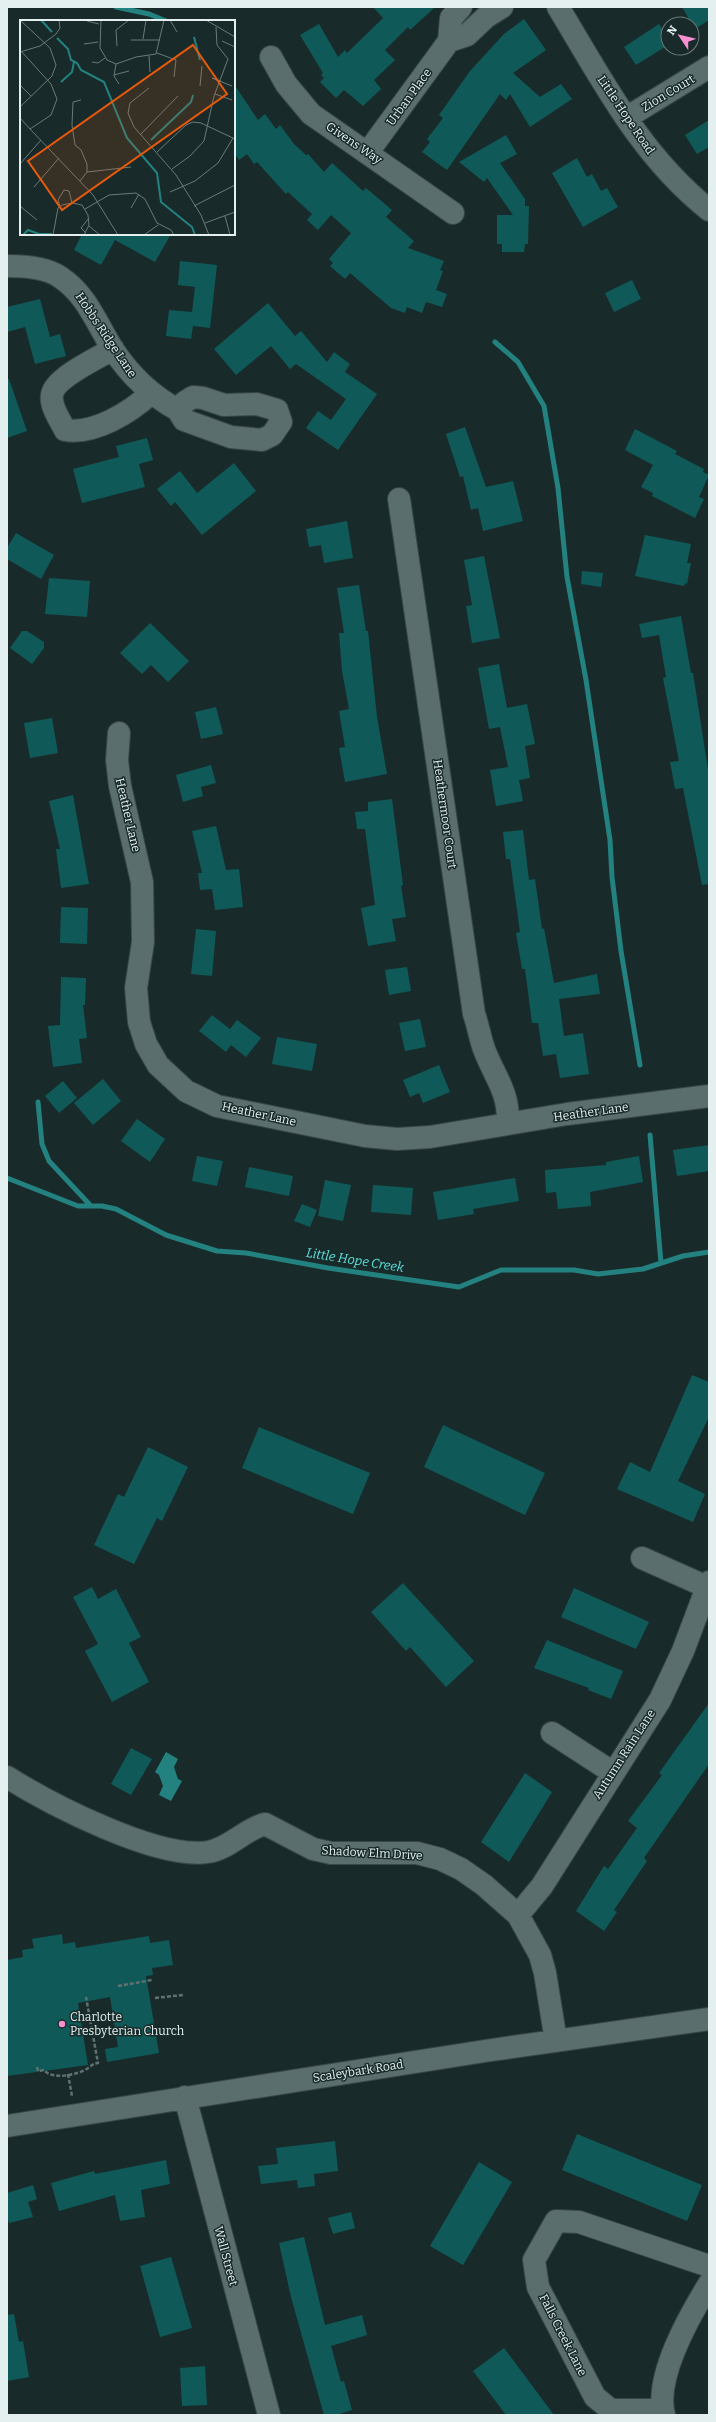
<svg xmlns="http://www.w3.org/2000/svg" width="716" height="2422" viewBox="0 0 716 2422" font-family="Bitter,serif">
<rect width="100%" height="100%" fill="#182b2a"/>
<path fill="#238280" d="M166,1752L178,1759L174,1767L178,1779L182,1781L171,1801L159,1795L163,1786L159,1775L155,1772Z"/>
<g fill="none" stroke-linecap="round" stroke-linejoin="round">
<path stroke="#238280" stroke-width="5" d="M116,7L149,14L166,21
M495,342L518,362L544,406L558,488L567,577L586,680L610,840L612,877L621,951L640,1065
M38,1102L42,1144L49,1161L91,1206
M650,1135L661,1263
M7,1178L78,1206H102L116,1209L166,1235L217,1251L246,1253L328,1268L459,1287L501,1270H574L598,1274L643,1269L683,1256L709,1252"/>
</g>
<path fill="#0f5a58" d="M373,7H435L410,30L408,27L385,50L395,60L374,80L381,89L363,106L344,90L336,98L320,82L324,78L321,75L323,73L300,35L319,24L338,57L345,50L347,53L383,18Z
M682,7H709V20L695,29Z
M524,19L546,50L513,73L540,97L561,84L572,99L530,127L510,94L506,100L500,94L447,170L422,152L430,142L427,139L443,118L439,115L470,71L504,34Z
M659,24L668,37V45L636,65L624,47Z
M234,84L258,120L265,114L276,129L280,125L294,144L306,155L308,154L324,172L332,163L363,191L366,188L392,210L386,217L414,241L408,248L444,261L440,270L443,271L436,290L447,294L442,307L426,302L422,313L407,307L405,313L391,308L350,273L345,279L330,266L333,263L329,259L351,233L331,215L318,230L307,220L312,214L288,192L286,194L257,162L254,164L247,154L239,160L234,153Z
M709,120V147L697,154L685,135Z
M506,135L517,154L500,163L525,199V206H529L528,244H525L524,252H502V244H497V215H513L487,178L484,182L459,162Z
M577,158L587,177L592,174L601,191L607,188L618,207L583,227L552,173Z
M82,234H171L155,262L115,240L101,265L74,250Z
M180,261L217,265L210,328L193,326L191,339L166,336L169,310L192,312L195,287L178,285Z
M632,280L641,299L614,312L605,293Z
M40,299L50,337L60,334L66,356L35,364L25,327L7,332V307Z
M268,303L295,336L301,331L327,362L334,352L350,364L345,372L377,394L338,450L306,428L318,411L331,420L346,399L296,364L290,369L271,346L236,375L214,349Z
M7,379H9L27,431L7,438Z
M465,427L486,487L513,481L523,521L483,531L478,508L471,510L463,476L460,477L446,434Z
M635,429L677,451L675,454L704,469L703,472L709,475L699,497L704,499L695,518L652,496L653,493L641,487L653,465L625,450Z
M147,438L153,460L139,464L145,487L82,503L73,469L119,457L116,446Z
M234,463L256,491L202,535L175,502L171,506L157,489L180,471L197,493Z
M347,521L353,558L324,563L321,545L309,547L306,529Z
M16,533L54,555L41,579L7,559V548Z
M645,535L691,544L687,563H691L687,584L685,583L684,586L635,576Z
M484,556L500,638L472,643L466,606L472,605L464,560Z
M582,571L603,573L601,587L581,584Z
M49,578L90,581L87,617L45,614Z
M359,585L366,631H368L377,717L387,774L345,782L339,748L345,747L339,711L349,709L342,671L339,633H344L337,588Z
M681,616L691,673H693L709,776V884L702,885L683,788L675,789L670,762L679,761L663,678L666,677L659,635L642,638L639,624Z
M150,623L189,661L168,682L151,665L142,674L120,653Z
M22,631H27L44,642V648L32,664L10,648Z
M499,664L507,708L527,704L535,744L525,746L530,778L519,780L523,801L496,806L490,770L508,767L500,727L489,729L478,668Z
M216,707L223,734L201,739L195,712Z
M52,718L58,753L30,758L24,723Z
M211,765L216,783L201,787L203,796L183,802L176,775Z
M73,795L89,884L61,888L56,849H60L49,801Z
M392,799L403,885L401,886L406,917L392,919L396,941L368,946L361,908L375,905L365,829H357L355,812L368,811V802Z
M216,826L226,870L239,869L243,907L215,910L212,889L200,890L198,873H202L192,831Z
M523,830L529,880L535,879L542,929L544,928L554,983L597,974L600,994L559,999L564,1036L583,1033L589,1074L560,1078L556,1054L543,1056L538,1023H532L525,969H522L516,933L520,932L510,859H506L503,832Z
M61,907L88,908L87,944L60,943Z
M196,929L216,931L212,976L191,974Z
M407,967L411,991L389,995L385,970Z
M61,977L86,978L85,1005H83L87,1038L79,1039L82,1063L53,1067L48,1026L60,1025Z
M212,1015L230,1029L237,1020L261,1038L246,1057L231,1045L226,1052L199,1031Z
M420,1019L426,1047L405,1051L399,1023Z
M277,1037L317,1044L312,1071L272,1064Z
M439,1065L450,1092L423,1103L419,1093L410,1097L403,1080Z
M103,1079L121,1101L93,1125L74,1103Z
M63,1081L77,1098L59,1113L45,1096Z
M137,1119L165,1139L150,1162L121,1141Z
M709,1145V1171L677,1176L673,1150Z
M197,1156L223,1161L217,1186L192,1181Z
M639,1156L643,1182L590,1192L591,1206L558,1209L556,1192L546,1193L545,1170L606,1165V1162Z
M249,1167L293,1176L289,1196L245,1187Z
M515,1178L519,1201L473,1209L474,1214L438,1220L433,1192Z
M325,1180L351,1185L343,1221L318,1216Z
M373,1185L413,1188L411,1215L371,1212Z
M302,1204L317,1210L310,1227L294,1221Z
M692,1375L709,1382V1417L678,1481L705,1494L693,1522L617,1489L630,1462L650,1472Z
M443,1425L545,1473L525,1515L424,1467Z
M259,1427L370,1473L353,1514L242,1468Z
M148,1447L188,1467L162,1521L157,1518L134,1564L94,1545L118,1494L124,1497Z
M403,1583L474,1661L446,1687L410,1647L406,1651L371,1612Z
M92,1587L98,1599L116,1589L141,1637L129,1643L149,1682L112,1702L85,1651L98,1644L73,1597Z
M574,1588L649,1622L636,1649L561,1617Z
M547,1640L623,1671L611,1699L588,1690L589,1688L534,1668Z
M709,1703V1764L644,1858L647,1861L614,1910L617,1912L604,1931L576,1911L604,1866L608,1869L637,1828L628,1821L662,1775L659,1773Z
M131,1748L152,1759L131,1795L111,1784Z
M525,1773L552,1792L509,1862L481,1842Z
M62,1934L63,1944L75,1942L76,1948L149,1936L150,1943L169,1940L173,1965L152,1968L153,1975L146,1976L159,2053L107,2062L105,2049L118,2047L110,1997L78,2003L88,2065L7,2076V1960L23,1957L22,1950L34,1948L32,1939Z
M577,2134L702,2185L687,2221L562,2170Z
M335,2141L338,2171L314,2174L315,2186L298,2188L297,2180L261,2184L258,2166L278,2164L276,2148Z
M166,2160L170,2184L141,2190L145,2217L120,2221L115,2195L59,2211L51,2183L94,2171L95,2174Z
M479,2162L512,2182L463,2265L430,2246Z
M33,2185L37,2199L28,2202L33,2217L9,2223L7,2216V2193Z
M351,2212L355,2228L333,2234L328,2218Z
M304,2237L325,2325L362,2315L367,2335L331,2346L341,2382L344,2381L352,2410L336,2415H324L291,2297L279,2243Z
M171,2257L192,2328L160,2337L140,2266Z
M14,2314L19,2342L23,2341L29,2377L7,2381V2315Z
M504,2348L554,2415H506L473,2371Z
M205,2366L207,2405L182,2406L180,2368Z"/>
<g fill="none" stroke-linecap="round" stroke-linejoin="round">
<defs>
<path id="minor" d="M461,7L451,18L449,41L467,35L486,17L502,7
M558,7C603,81 640,155 709,210
M271,57L286,84L311,114L453,213
M626,118L709,67
M368,152L449,41
M7,266C23,266 46,267 60,277C86,294 96,322 112,348C129,374 150,395 178,410
M113,349C98,358 54,378 52,395C50,406 60,420 65,430C94,435 131,412 151,393
M193,397L203,398L224,405L257,404L277,410L281,422L272,435L262,440L231,437L184,420L178,410L185,402Z
M399,499L474,1014C478,1025 480,1038 484,1049C495,1078 509,1091 508,1124
M119,733L117,760L120,786L142,882L143,942L136,988L139,1022L146,1044L158,1065L186,1091L217,1106L365,1136L397,1139L430,1137L567,1114L709,1096
M642,1558L707,1587
M552,1733L612,1772
M7,1777C50,1804 158,1860 208,1852C229,1849 245,1829 265,1824L313,1849L331,1853H417L440,1859L461,1869L484,1885L518,1915L540,1955L545,1973L556,2041
M518,1915L542,1886L660,1700L683,1651L709,1582
M185,2097L269,2415
M7,2126L485,2051L709,2019
M663,2410H611L595,2397L538,2287L534,2260L556,2221L579,2222L709,2266
M664,2415C654,2377 690,2315 709,2284"/>
</defs>
<use href="#minor" stroke="#394847" stroke-width="24"/>
<path stroke="#617170" stroke-width="2.5" stroke-dasharray="4 2" stroke-linecap="butt" d="M118,1986L152,1980
M155,1998L183,1995
M37,2067L38,2071L44,2070C52,2080 75,2075 85,2070C91,2067 91,2064 98,2063L86,1997
M68,2074L72,2096"/>
<use href="#minor" stroke="#5a6e6d" stroke-width="22"/>
</g>
<circle fill="#f690d0" stroke="#182b2a" stroke-width="1.5" cx="62" cy="2024" r="4"/>
<g text-anchor="middle" dominant-baseline="central" stroke-width="3" stroke-linejoin="round" paint-order="stroke">
<g font-size="12" fill="#e4f0ef" stroke="#182b2a">
<text transform="translate(668 93) rotate(-31)">Zion Court</text>
<text transform="translate(409 97) rotate(-54)">Urban Place</text>
<text transform="translate(626 115) rotate(56)">Little Hope Road</text>
<text transform="translate(354 143) rotate(34)">Givens Way</text>
<text transform="translate(106 335) rotate(56)">Hobbs Ridge Lane</text>
<text transform="translate(445 814) rotate(82)">Heathermoor Court</text>
<text transform="translate(128 815) rotate(77)">Heather Lane</text>
<text transform="translate(591 1112) rotate(-8)">Heather Lane</text>
<text transform="translate(259 1114) rotate(12)">Heather Lane</text>
<text transform="translate(624 1754) rotate(-57)">Autumn Rain Lane</text>
<text transform="translate(372 1853) rotate(3)">Shadow Elm Drive</text>
<text transform="translate(358 2071) rotate(-9)">Scaleybark Road</text>
<text transform="translate(226 2256) rotate(75)">Wall Street</text>
<text transform="translate(563 2335) rotate(63)">Falls Creek Lane</text>
</g>
<g font-size="12" fill="#e4f0ef" stroke="#182b2a" text-anchor="start">
<text x="70" y="2017">Charlotte<tspan x="70" dy="14">Presbyterian Church</tspan></text>
</g>
<g font-size="13" font-style="italic" fill="#5de1dd" stroke="#182b2a">
<text transform="translate(355 1260) rotate(9)">Little Hope Creek</text>
</g>
</g>
<g transform="translate(20 20)">
<rect width="215" height="215" fill="#182b2a"/>
<path fill="none" stroke="#238280" stroke-width="2" d="M21,0L32,12M174,17L180,40M37,18L48,29L51,40L57,43L61,50L84,62L107,118L137,153L141,182L172,207L175,215M41,62L52,52L54,42M131,120L171,82L173,75M3,215L8,210L19,214H32"/>
<path fill="none" stroke="#6a7a79" stroke-width="1" d="M81,0L80,28L87,40L96,44L116,37L136,34L144,0M150,0L157,12M186,0L215,17M67,1L79,4M123,19L126,0M111,20H140M202,21L215,27M64,24L78,22M97,26L96,10L109,0M1,31L31,64L37,79L31,95L10,109M0,32L20,26L36,14L40,8L39,0M137,33L156,40L154,57M129,36L130,52M72,42L78,43L85,38M96,44L94,56L99,64M94,55L109,51M201,61L192,58L212,66M0,65L11,76M180,66L182,46M129,68L110,83L108,93L114,107L156,155L181,195L189,215M195,74L212,80M0,87L32,56L36,45L30,28L0,0M0,98L11,110M10,109L73,175L98,215M121,114L158,76M137,132L166,105L173,102L181,103L215,119M0,144L21,120M152,149L170,136L184,121L194,76L208,39L197,25L196,7M67,152L111,147M60,161L67,152V144L61,130L55,125L52,105L53,82L61,80M14,167L39,138M150,172L175,161L198,143L213,118M0,186L17,200M40,186L38,180L44,170L49,171L52,183M174,186L215,165M111,188L119,174M65,189L89,175L116,173L125,179L137,203L151,210L154,215M205,196L210,215M185,203L215,192M69,206L80,215M66,213L61,208L69,198M33,215L38,188L42,185L52,183L62,185L68,195L69,205L64,215M124,215L138,205"/>
<path fill="#e8590c" fill-opacity="0.15" stroke="#e8590c" stroke-width="2" d="M173,25L207,74L42,190L8,141Z"/>
<rect width="215" height="215" fill="none" stroke="#e4f0ef" stroke-width="2"/>
</g>
<rect width="716" height="2422" fill="none" stroke="#e4f0ef" stroke-width="16"/>
<g transform="translate(680 36) rotate(305)"><circle r="19" fill="#182b2a" stroke="#6a7a79"/>
<path d="M0-3L7 15L0 10L-7 15Z" fill="#f690d0"/>
<text y="-6" font-size="11" font-weight="bold" text-anchor="middle" fill="#e4f0ef">N</text>
</g>
</svg>
